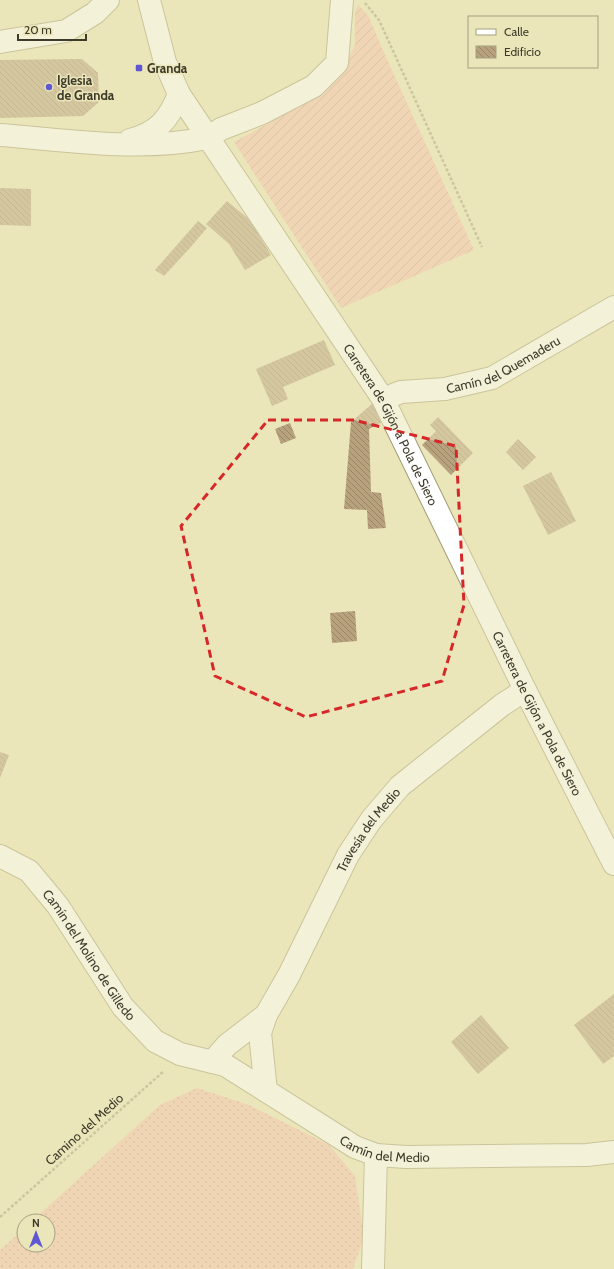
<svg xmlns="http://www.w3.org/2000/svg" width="614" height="1269" viewBox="0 0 614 1269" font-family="Cabin,sans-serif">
<defs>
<pattern id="grass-dots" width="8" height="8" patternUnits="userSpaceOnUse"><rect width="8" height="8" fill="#f5c1ae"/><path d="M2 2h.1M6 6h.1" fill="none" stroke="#c89e8e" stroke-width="1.8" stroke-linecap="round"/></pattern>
<pattern id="garden-furrows" width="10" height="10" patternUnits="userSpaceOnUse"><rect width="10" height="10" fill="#f5c1ae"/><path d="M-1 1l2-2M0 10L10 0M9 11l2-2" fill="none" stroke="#c89e8e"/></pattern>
<pattern id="building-back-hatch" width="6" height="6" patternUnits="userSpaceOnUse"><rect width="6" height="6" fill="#b8a27e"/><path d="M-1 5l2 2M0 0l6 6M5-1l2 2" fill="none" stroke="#978567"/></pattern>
</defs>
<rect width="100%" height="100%" fill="#ebe5ba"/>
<path fill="url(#grass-dots)" d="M197,1088L249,1105L329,1145L355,1176L364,1237L353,1269H0V1250L24,1229V1245H48V1221H32L160,1105Z"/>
<path fill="url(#garden-furrows)" d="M358,5L368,15L385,55L474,250L341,308L234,142L307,103L340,76L355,45V13Z"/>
<path fill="url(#building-back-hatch)" d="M82,59L98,73L99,102L83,116L0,118V60Z
M0,188L31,189V226L0,225Z
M227,201L250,220L271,255L245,270L229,244L206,224Z
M198,221L207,228L189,249L164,276L155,270Z
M324,340L335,365L283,387L288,399L272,406L256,369Z
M373,403L382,422L369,429L371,492L381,493L386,528L368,529L367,510L344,509L351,422Z
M438,417L473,453L451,475L422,445L436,431L430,425Z
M290,423L296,438L281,444L275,429Z
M518,439L536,457L523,470L506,452Z
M551,472L576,521L548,535L523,486Z
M355,611L357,641L332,643L330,613Z
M0,752L9,755L0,778Z
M614,994V1056L603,1064L574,1025Z
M481,1015L509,1048L478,1074L451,1042Z"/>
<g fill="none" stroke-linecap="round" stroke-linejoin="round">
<defs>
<g id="minor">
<path d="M207,138L221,129L262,113L314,86L337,63L342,0"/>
<path id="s1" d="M383,399L401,392L445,389L492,378L614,307"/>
<path id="s2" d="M0,856L29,871L58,906L123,1007L155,1041L180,1054L225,1065L355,1147L376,1155L406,1157L587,1155L614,1152"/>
<path d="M266,1015L260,1033L266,1091"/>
<path id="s3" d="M212,1062L227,1045L266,1015L289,975L348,855L371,820L400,786L502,705L525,690"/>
<path d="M373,1269L376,1155"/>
</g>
<g id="tertiary">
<path id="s4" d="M149,0L165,62L179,94L383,399L525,690L614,864"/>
<path d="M0,42L66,31L95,13L108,0"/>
<path d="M0,135C68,140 140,152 207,138"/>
<path d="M130,140C157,133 169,120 179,94"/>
</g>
</defs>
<use href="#minor" stroke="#a29c74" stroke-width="24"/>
<use href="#tertiary" stroke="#a29c74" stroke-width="24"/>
<path stroke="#a6a181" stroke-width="2.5" stroke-dasharray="3 2" stroke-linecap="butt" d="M365,3L379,20L482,247
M0,1217L164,1071"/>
<use href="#minor" stroke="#fff" stroke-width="22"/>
<use href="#tertiary" stroke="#fff" stroke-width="22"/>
</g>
<path d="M0 0H614V1269H0ZM268,420H354L456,446L464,605L442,681L306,717L215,676L181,526Z" fill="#ebe5ba" fill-opacity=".55" fill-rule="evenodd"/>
<path fill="none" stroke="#d62828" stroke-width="3" stroke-dasharray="8 5" stroke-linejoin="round" d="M268,420H354L456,446L464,605L442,681L306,717L215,676L181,526Z"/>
<g fill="#5d58d1" stroke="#ebe5ba" stroke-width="1.5">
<rect x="135" y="64" width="8" height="8" rx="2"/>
<circle cx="49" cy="87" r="4"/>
</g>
<g text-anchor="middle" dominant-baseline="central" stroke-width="3" stroke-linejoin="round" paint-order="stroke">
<g font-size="13" font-weight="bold" fill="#3e3b2a" stroke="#ebe5ba" text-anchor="start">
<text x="147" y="68">Granda</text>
<text x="57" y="80">Iglesia<tspan x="57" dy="15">de Granda</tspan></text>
</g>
<g font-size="13" fill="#3e3b2a" stroke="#ebe5ba">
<text stroke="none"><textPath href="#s1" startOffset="127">Camín del Quemaderu</textPath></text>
<text stroke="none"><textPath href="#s4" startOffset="492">Carretera de Gijón a Pola de Siero</textPath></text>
<text stroke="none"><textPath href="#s4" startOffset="816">Carretera de Gijón a Pola de Siero</textPath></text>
<text stroke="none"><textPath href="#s3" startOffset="284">Travesía del Medio</textPath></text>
<text stroke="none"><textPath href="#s2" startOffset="136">Camín del Molino de Gilledo</textPath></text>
<text transform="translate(84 1129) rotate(-42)">Camino del Medio</text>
<text stroke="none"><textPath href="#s2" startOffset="503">Camín del Medio</textPath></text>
</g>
</g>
<rect x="468" y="16" width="130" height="52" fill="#ebe5ba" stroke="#a6a180"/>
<rect x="476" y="29" width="20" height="6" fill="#ffffff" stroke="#a6a180"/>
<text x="504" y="36" font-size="12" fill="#3e3b2a">Calle</text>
<rect x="476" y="46" width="20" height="12" fill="url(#building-back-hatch)" stroke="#a6a180"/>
<text x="504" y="56" font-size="12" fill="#3e3b2a">Edificio</text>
<g transform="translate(36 1233)"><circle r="19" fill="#ebe5ba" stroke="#a6a180"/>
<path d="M0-3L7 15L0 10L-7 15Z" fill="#5d58d1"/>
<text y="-6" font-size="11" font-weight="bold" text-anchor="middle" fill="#3e3b2a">N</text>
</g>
<path d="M18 34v6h68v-6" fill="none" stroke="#3e3b2a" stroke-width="2"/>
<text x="24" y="34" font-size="12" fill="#3e3b2a" stroke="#ebe5ba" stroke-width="3" paint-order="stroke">20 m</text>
</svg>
